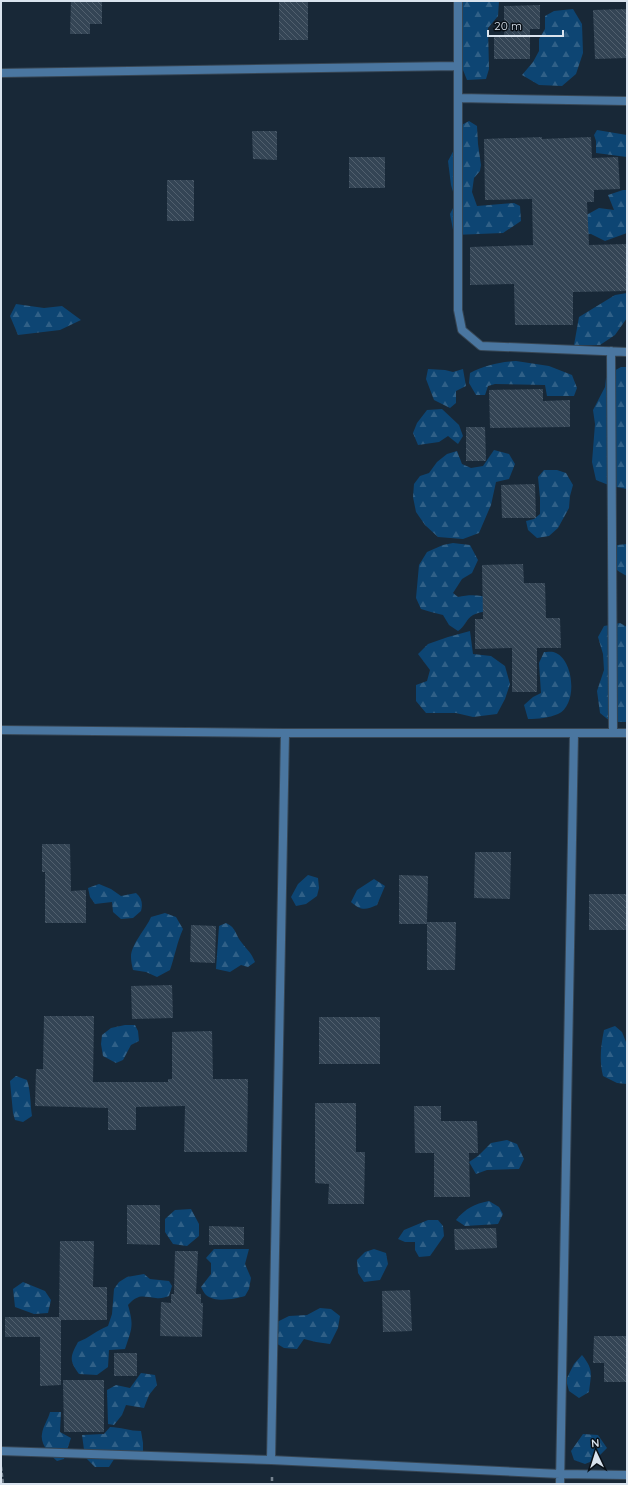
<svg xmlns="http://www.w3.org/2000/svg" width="628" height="1485" viewBox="0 0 628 1485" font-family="Quicksand,sans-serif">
<defs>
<pattern id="forest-firs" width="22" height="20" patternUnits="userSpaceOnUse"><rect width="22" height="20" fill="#0d4573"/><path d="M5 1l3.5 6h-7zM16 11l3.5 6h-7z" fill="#306087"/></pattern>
<pattern id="building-back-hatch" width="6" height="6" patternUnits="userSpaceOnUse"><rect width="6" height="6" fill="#344555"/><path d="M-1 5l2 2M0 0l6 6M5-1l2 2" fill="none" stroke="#51606e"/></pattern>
</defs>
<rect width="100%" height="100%" fill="#182837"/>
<path fill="url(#forest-firs)" d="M462,1H499L498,16L488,28L489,69L486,79L467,80L463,70Z
M573,9L582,24L583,53L576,74L562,86L539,85L522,75L533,62L539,51V39L545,29V16L554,11Z
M469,121L477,126L478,144L481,165L480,171L474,178L472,192L477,206L514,203L520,206L521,221L503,233L454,235L450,214L456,202L451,185L448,161L456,146V128Z
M597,130L627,135V157L596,153V141L594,135Z
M623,190H627V233L605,241L591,234L575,233L581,218L599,208L614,210L608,195Z
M627,293V318L615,335L600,345H574L579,317L615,295Z
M16,304L44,308L62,306L81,320L60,330L18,335L10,316Z
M516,361L549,366L572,375L577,388L574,396H547L545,385L495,384L488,386L485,395H476L469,383L470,373C485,365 499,362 516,361Z
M621,367H627V489L611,486L596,480L592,462L595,424L593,410L605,387L606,378L612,372Z
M428,369L445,370L453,372L463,369L466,386L456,391V403L450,408L434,400L426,379Z
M442,409L459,425L463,436L458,444L448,436L439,442L418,445L413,433L417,423L427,410Z
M494,450L509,454L515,464L509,479L496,482L491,505L479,533L463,539L438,537L425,525L416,512L413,497L414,484L420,476L429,473L437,462L447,454L457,451L462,464L471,468L483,466Z
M544,470H557L566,473L573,485L570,496L569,508L558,528L549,536L537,538L528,530L526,521L534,519L540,514V498L538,477Z
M453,543L470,545L478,560L472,573L462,579L453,593L458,597C471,594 481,595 494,599L495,610C489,611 479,612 473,615C466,619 464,628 458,631L449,625L443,615L431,612L421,609L416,598L419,565L427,552L443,545Z
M627,544V576C611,568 609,563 608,546Z
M620,623L627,627V722H611L600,713L597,691L604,670L603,654L598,637L604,626Z
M470,631L473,654L491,656L505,666L510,684L505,699L497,714L473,717L456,713H426L416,701V685L427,681L430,670L418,654L428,644L448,637Z
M544,652C547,652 553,651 556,653C574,661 578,705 558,714C549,718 538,719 528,719L524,705L533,697L541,693L539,663Z
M308,875L318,878L319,888L317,896L306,904L296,906L291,897L298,884Z
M374,879L385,886L377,905C366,910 361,911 351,902L357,890Z
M99,884L111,889L121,896L136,893C142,898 143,904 141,911L133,918L121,919L113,912L112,902L95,904L90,897L88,888Z
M165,913L176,917L183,929C177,942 175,956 170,970L157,977L146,972L133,970C132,966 131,961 131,957C131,944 146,929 151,917Z
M226,923C237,928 235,935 242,943C248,951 251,952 255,962L248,967L241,965L230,972L216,969L219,926Z
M125,1025H135L138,1031L139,1041L131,1045L123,1060L116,1063L103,1056L101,1044L102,1035L111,1028Z
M615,1026L622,1032L626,1042L627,1084L617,1083L603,1076C599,1060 601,1045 604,1030Z
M16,1076L27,1080C31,1092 30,1104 32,1116L23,1122L15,1120L13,1113L10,1081Z
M507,1140L517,1144L524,1159L519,1169L487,1170L476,1174L469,1162L478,1156L491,1143Z
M489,1201L499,1207L503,1214L498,1224L465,1226L456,1220C466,1208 474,1204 489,1201Z
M191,1209L199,1224V1236L187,1246L173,1244L165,1232V1219L175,1210Z
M428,1220H438L443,1226L444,1236L430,1256L419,1257L415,1250V1242H405L398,1239L404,1230Z
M214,1249H249L245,1264L251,1278L249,1289L245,1296C234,1299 216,1303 206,1295C204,1293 202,1289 201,1287L211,1274V1263L206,1258Z
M374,1249L386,1253L388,1264L380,1280L364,1282L358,1273L357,1260L365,1252Z
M144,1274L150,1279L169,1281L172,1286L169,1296C165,1297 161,1299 156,1298C143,1297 139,1293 128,1305C134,1326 132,1328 125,1349L109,1350L108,1367L97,1375L79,1374C69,1360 70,1357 78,1342C89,1338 97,1330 108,1326L112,1314L114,1289L119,1282L127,1277Z
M23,1282L45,1291L51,1300L48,1313L34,1314L15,1307L13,1289Z
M320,1308L331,1309L340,1316L338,1328L330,1344L316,1342L304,1339L297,1349L284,1348L274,1342L273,1324L289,1316L307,1315Z
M582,1355C594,1370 591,1374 589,1392L579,1398L569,1391L566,1380L574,1364Z
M141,1373L155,1375L157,1385L149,1395L144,1408L126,1405L122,1415L114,1425L108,1424L107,1390L116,1385L130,1388Z
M50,1412H61L60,1432L71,1438L64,1459L57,1461C50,1455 40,1444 42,1434C43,1426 48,1420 50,1412Z
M110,1427C120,1427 130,1431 141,1431L143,1443V1455L118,1453L109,1467H95L85,1457L82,1435L104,1434Z
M583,1434L598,1435L607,1448L595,1460L585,1464L574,1460L571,1451Z"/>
<path fill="url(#building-back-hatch)" d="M71,1H102V24H90V34H70Z
M279,1H308V40H279Z
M540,5V29H530V59H494V35H504V6Z
M627,9V58L595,59L593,10Z
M252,131H277V160L253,159Z
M542,137V139L591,137L592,158L618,157L620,189L594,190V202H587L589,245L626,244L627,291L573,292V325H515L514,284L470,285V247L533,245L532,199L485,200L484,139Z
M349,157H385V188H349Z
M167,180H194V221H167Z
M543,389V401L570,400V427L490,428L489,390Z
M466,427H485L486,461H466Z
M535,484L536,518H502L501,485Z
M523,564L524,583H545L546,618H560L561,648H537V692H512V648L475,649V619H483L482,565Z
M42,844H70L71,891L86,890V923H45V872H42Z
M475,852H511L510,899L474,898Z
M399,875L428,876L427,922H456L455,970H427V924H399Z
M589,894H627V930H589Z
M191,925L216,926L215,963L190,962Z
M172,985L173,1018L132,1019L131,986Z
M44,1016H94L93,1082H168V1079H172V1032L212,1031L213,1079H248L247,1152H184L185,1106L136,1107V1130H108V1108L35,1106L36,1069H43Z
M319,1017H380V1064H319Z
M315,1103H356V1152H365L364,1204H328L329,1184L315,1183Z
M414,1106H441V1121H477L478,1153H469L470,1197H434V1153H415Z
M127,1205H160V1245L127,1244Z
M209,1226L244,1227V1245H209Z
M496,1228L497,1248L455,1250L454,1229Z
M60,1241H94L93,1287H107V1320H61V1385L40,1386V1337H5V1317H59Z
M175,1251H198L196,1294H201V1303H203L202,1337L160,1336L161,1302L171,1303V1294H174Z
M410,1290L412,1331L383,1332L382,1291Z
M594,1336H627V1382H604V1363H593Z
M114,1353H137V1376H114Z
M63,1380H104V1432H64Z"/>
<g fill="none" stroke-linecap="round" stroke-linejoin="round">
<defs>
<path id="street" d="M458,1V310L462,330L481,346L627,352
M1,73L457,66
M458,98L627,101
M611,351L613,733
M1,730L285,733H627
M1,1451L271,1460L560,1474L627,1475
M271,1460L285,733
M560,1484L574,733"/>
</defs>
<use href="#street" stroke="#374654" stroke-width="10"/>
<path stroke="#75828f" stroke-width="2.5" stroke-dasharray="4 2" stroke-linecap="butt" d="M1,1467L3,1484
M272,1477V1484"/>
<use href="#street" stroke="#4a76a0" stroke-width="8"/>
</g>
<rect width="628" height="1485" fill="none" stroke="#d9e3ee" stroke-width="4"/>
<g transform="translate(596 1453) rotate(356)" stroke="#091017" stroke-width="3" paint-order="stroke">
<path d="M0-3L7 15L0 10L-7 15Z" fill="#d9e3ee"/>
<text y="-6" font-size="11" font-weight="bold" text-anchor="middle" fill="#d9e3ee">N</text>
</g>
<path d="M488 30v6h75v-6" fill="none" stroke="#d9e3ee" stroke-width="2"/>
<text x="494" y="30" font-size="12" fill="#d9e3ee" stroke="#091017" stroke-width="3" paint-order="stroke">20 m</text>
</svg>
